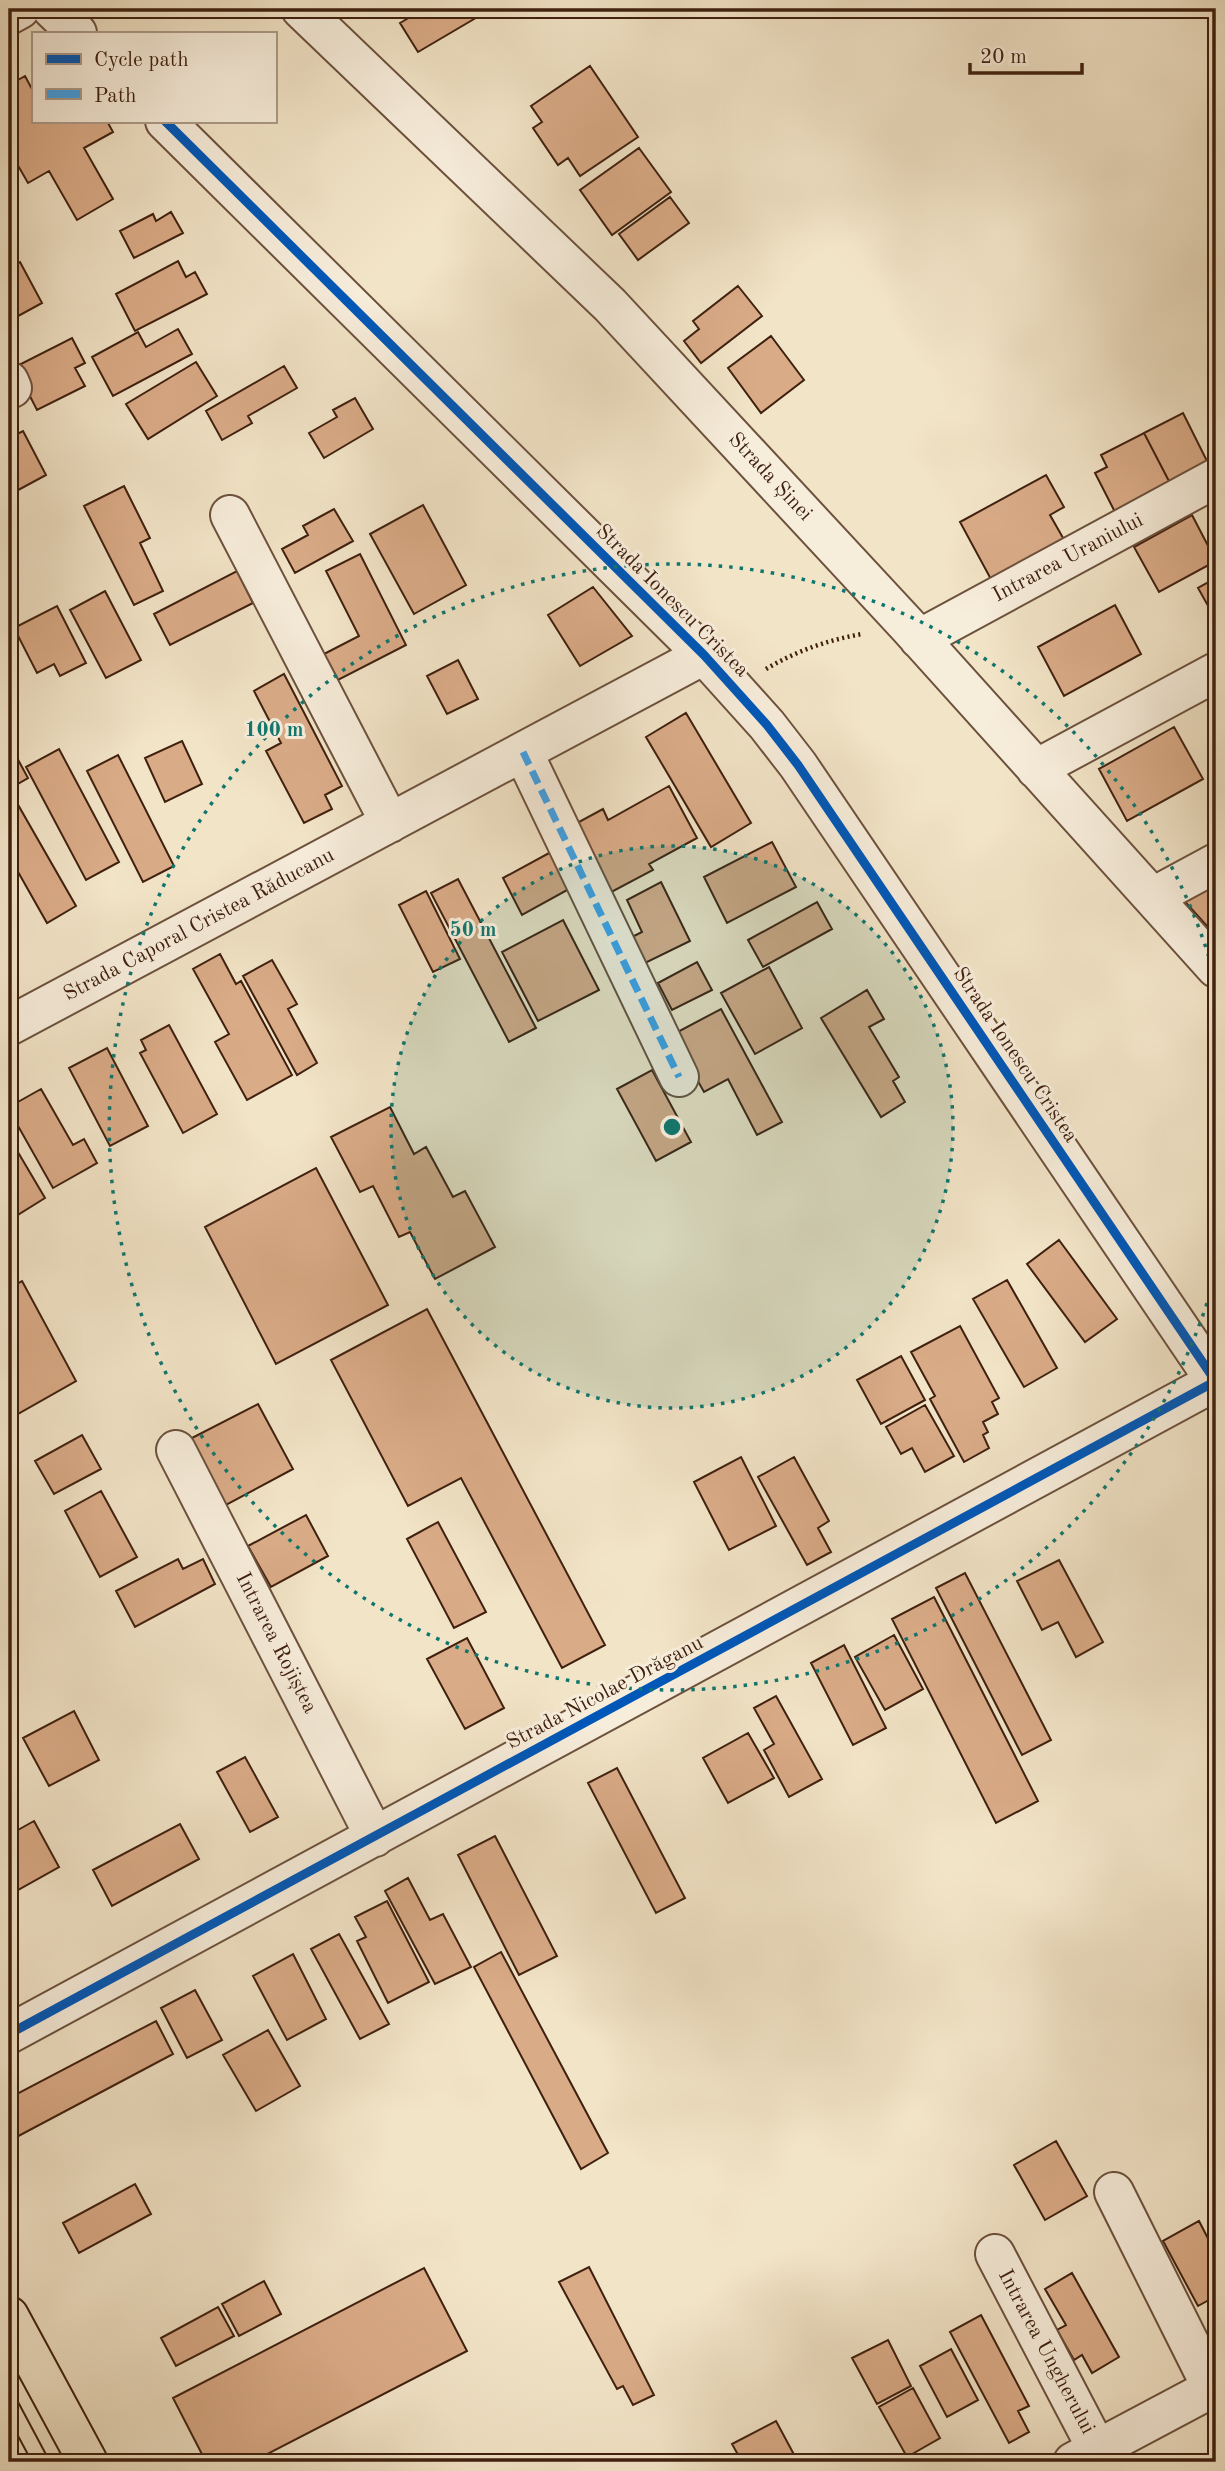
<svg xmlns="http://www.w3.org/2000/svg" width="1225" height="2471" viewBox="0 0 1225 2471" font-family="'Old Standard TT',serif">
<rect width="100%" height="100%" fill="#f2e4c7"/>
<filter id="stains"><feTurbulence type="fractalNoise" baseFrequency=".00286" numOctaves="4"/><feColorMatrix values="0 0 0 0 .2 0 0 0 0 .09 0 0 0 0 .02 0 0 0 .5 -.17"/></filter>
<radialGradient id="worn" r=".72"><stop offset=".6" stop-color="#630" stop-opacity="0"/><stop offset="1" stop-color="#630" stop-opacity=".3"/></radialGradient>
<path fill="#daab87" stroke="#3f200f" stroke-width="2" d="M424,9H491L418,52L400,23Z
M590,66L638,137L580,176L568,158L558,165L533,128L542,122L531,106Z
M25,76L33,91V121H50L52,123L56,121H107L113,132L84,148L113,199L77,220L49,171L28,183L9,150V85Z
M639,148L671,192L612,235L580,190Z
M670,197L689,223L638,260L619,234Z
M171,212L183,233L134,258L120,231L153,214L156,221Z
M178,261L186,277L195,272L207,294L135,331L116,294Z
M20,262L42,303L9,321V268Z
M738,286L762,316L701,363L684,341L699,329L693,321Z
M178,329L192,354L113,396L92,357L138,332L146,347Z
M771,336L804,380L761,413L728,368Z
M72,338L85,363L75,368L85,386L37,410L15,367Z
M196,362L217,396L148,439L126,404Z
M284,366L297,388L248,416L252,423L222,440L206,411Z
M355,398L373,429L324,458L309,433L337,417L333,410Z
M1183,413L1209,465L1171,485L1144,433Z
M23,431L46,475L9,495V438Z
M1144,433L1171,485L1116,514L1095,473L1107,467L1101,455Z
M1046,475L1064,507L1050,515L1066,543L993,583L960,522Z
M124,486L150,538L140,543L163,591L134,605L84,506Z
M423,505L466,585L414,614L370,534Z
M334,509L353,541L295,573L282,549L308,535L303,526Z
M1192,515L1216,561L1159,592L1134,547Z
M360,554L406,645L338,680L324,654L359,636L326,571Z
M237,571L253,603L170,645L154,614Z
M1216,578V620L1198,588Z
M593,587L632,636L580,666L548,615Z
M105,591L141,660L106,678L70,610Z
M1115,605L1141,654L1064,696L1038,647Z
M57,606L86,663L60,676L54,664L37,673L14,628Z
M458,660L478,699L447,714L427,676Z
M284,674L342,786L325,795L332,809L304,823L266,751L281,743L254,691Z
M686,713L751,823L711,847L646,737Z
M1174,727L1203,779L1127,821L1099,769Z
M182,741L202,784L165,802L145,758Z
M9,743L28,778L9,789L76,906L47,923L9,856Z
M59,749L119,862L86,880L26,767Z
M118,755L174,866L143,882L87,771Z
M669,786L697,838L649,864L653,870L600,898L577,823L603,809L608,820Z
M772,842L796,887L727,923L704,877Z
M551,852L569,889L522,915L503,878Z
M1216,872V936L1178,894Z
M458,879L536,1028L509,1042L431,893Z
M661,882L690,941L641,965L628,939L642,932L627,900Z
M426,891L460,959L433,972L399,905Z
M817,902L832,929L763,967L748,940Z
M563,920L599,990L538,1021L502,952Z
M220,954L236,984L241,981L292,1075L247,1100L215,1042L229,1034L193,969Z
M272,960L297,1004L288,1009L317,1063L297,1075L243,976Z
M697,962L712,990L672,1010L658,983Z
M769,967L802,1028L755,1054L721,993Z
M867,990L884,1019L869,1027L899,1077L893,1081L905,1102L881,1117L821,1018Z
M721,1009L782,1122L757,1135L728,1079L704,1092L672,1035Z
M169,1025L217,1114L183,1133L140,1053L146,1050L141,1040Z
M107,1048L148,1126L110,1146L69,1068Z
M652,1070L691,1142L656,1161L617,1089Z
M41,1089L73,1145L84,1139L97,1163L53,1188L9,1110V1107Z
M390,1107L414,1154L426,1147L453,1197L465,1191L495,1247L435,1279L410,1232L399,1237L373,1186L360,1192L331,1137Z
M9,1137L45,1198L16,1216L9,1204Z
M316,1168L388,1305L276,1364L205,1227Z
M1059,1240L1117,1319L1085,1342L1027,1264Z
M1007,1280L1057,1368L1024,1387L973,1299Z
M22,1281L76,1381L9,1419V1288Z
M427,1309L605,1645L562,1668L461,1478L408,1506L331,1360Z
M960,1326L999,1398L992,1402L998,1414L983,1422L988,1432L983,1435L989,1448L964,1462L930,1399L935,1396L911,1352Z
M901,1356L925,1400L881,1424L857,1380Z
M258,1404L293,1469L226,1505L190,1439Z
M925,1405L954,1456L925,1472L912,1448L901,1454L886,1427Z
M82,1435L101,1469L54,1494L35,1461Z
M741,1457L776,1526L729,1550L694,1482Z
M794,1457L829,1521L818,1528L831,1552L807,1565L758,1477Z
M101,1491L137,1557L100,1577L65,1511Z
M306,1515L328,1556L271,1587L248,1546Z
M438,1522L486,1612L454,1628L407,1539Z
M178,1559L183,1569L203,1559L215,1584L135,1627L116,1591Z
M1059,1560L1103,1642L1076,1657L1058,1622L1042,1630L1017,1581Z
M965,1573L1051,1740L1022,1755L936,1588Z
M934,1597L1038,1801L996,1823L892,1619Z
M894,1635L923,1689L885,1710L855,1657Z
M467,1638L504,1708L465,1729L427,1659Z
M844,1645L886,1728L853,1745L811,1663Z
M776,1696L822,1779L789,1797L764,1750L774,1744L754,1708Z
M74,1711L99,1760L49,1786L23,1738Z
M748,1733L774,1778L728,1803L703,1758Z
M245,1757L278,1817L250,1832L217,1772Z
M617,1768L685,1898L656,1913L588,1783Z
M34,1821L59,1867L9,1895V1835Z
M180,1824L199,1859L112,1906L93,1870Z
M495,1836L557,1956L519,1975L458,1855Z
M408,1878L430,1920L443,1914L471,1967L435,1984L385,1891Z
M387,1901L429,1982L388,2003L357,1941L366,1937L355,1917Z
M339,1934L389,2024L360,2039L311,1949Z
M501,1952L608,2153L581,2169L474,1967Z
M293,1954L326,2019L287,2040L253,1976Z
M195,1990L222,2040L187,2058L161,2008Z
M156,2021L173,2054L9,2141V2098Z
M268,2030L300,2086L256,2111L223,2055Z
M1056,2141L1087,2196L1045,2220L1014,2165Z
M135,2184L151,2214L79,2253L63,2223Z
M1199,2221L1216,2254V2296L1198,2306L1163,2241Z
M589,2267L654,2395L633,2405L623,2386L617,2389L559,2282Z
M424,2268L467,2351L252,2462H206L173,2398Z
M1072,2273L1119,2357L1092,2373L1082,2355L1074,2360L1057,2330L1066,2325L1045,2289Z
M264,2281L281,2314L239,2336L222,2304Z
M218,2307L234,2336L176,2366L161,2338Z
M981,2315L1029,2406L1018,2411L1029,2432L1009,2443L950,2332Z
M888,2340L911,2386L877,2404L852,2358Z
M951,2349L978,2400L947,2417L920,2366Z
M913,2388L940,2438L907,2457L879,2407Z
M776,2421L798,2462H742L732,2444Z"/>
<g fill="none" stroke-linecap="round" stroke-linejoin="round">
<defs>
<path id="minor" d="M52,9L77,33
M301,9L610,305L908,626L1216,968
M9,15L20,9
M165,121L704,655L767,725L798,765L1216,1382
M9,381L12,388
M230,515L390,823
M919,639L1216,478
M523,752L679,1077
M1036,769L1216,672
M1153,897L1216,863
M9,1026L704,655
M176,1450L375,1837
M9,2034L1216,1381
M1114,2192L1212,2388
M995,2254L1097,2449
M1073,2462L1216,2386"/>
<path id="major" d="M9,2316L88,2462"/>
</defs>
<use href="#minor" stroke="#6c513d" stroke-width="42"/>
<use href="#major" stroke="#3f200f" stroke-width="42"/>
<path stroke="#3f200f" stroke-width="4.5" stroke-dasharray="2 3.5" stroke-linecap="butt" d="M766,669C796,651 828,640 862,634"/>
<use href="#minor" stroke="#f7eddb" stroke-width="38"/>
<use href="#major" stroke="#f2e4c7" stroke-width="38"/>
<path stroke="#3f200f" stroke-width="2" d="M9,2385L50,2462
M9,2419L32,2462"/>
<path stroke="#3fa2ea" stroke-width="7" stroke-dasharray="14 7" stroke-linecap="butt" d="M9,381L12,388
M523,752L679,1077"/>
<defs>
<path id="cycleway" d="M165,121L704,655L767,725L798,765L1216,1382
M9,2034L1216,1381"/>
</defs>
<use href="#cycleway" stroke="#f7eddb" stroke-width="13"/>
<use href="#cycleway" stroke="#0057b8" stroke-width="9"/>
</g>
<circle cx="672" cy="1127" r="281" fill="#0f766e" fill-opacity=".12"/>
<g fill="none" stroke="#0f766e" stroke-width="3.5" stroke-dasharray="3.5 7">
<circle cx="672" cy="1127" r="281"/>
<path d="M1216 1273A563 563 0 1 1 1216 981"/>
</g>
<g text-anchor="middle" dominant-baseline="central" stroke-width="6" stroke-linejoin="round" paint-order="stroke">
<g font-size="21" fill="#3f200f" stroke="#f7eddb">
<text transform="translate(770 477) rotate(47)">Strada Șinei</text>
<text transform="translate(1068 558) rotate(-28)">Intrarea Uraniului</text>
<text transform="translate(672 601) rotate(45)">Strada Ionescu Cristea</text>
<text transform="translate(199 925) rotate(-28)">Strada Caporal Cristea Răducanu</text>
<text transform="translate(1015 1055) rotate(56)">Strada Ionescu Cristea</text>
<text transform="translate(276 1643) rotate(63)">Intrarea Rojiștea</text>
<text transform="translate(605 1693) rotate(-28)">Strada Nicolae Drăganu</text>
<text transform="translate(1046 2352) rotate(62)">Intrarea Ungherului</text>
</g>
</g>
<circle cx="672" cy="1127" r="10" fill="#0f766e" stroke="#f7eddb" stroke-width="3.5"/>
<g font-size="21" text-anchor="middle" font-weight="bold" fill="#0f766e" stroke="#f7eddb" stroke-width="6" stroke-linejoin="round" paint-order="stroke">
<text x="274" y="736">100 m</text>
<text x="473" y="936">50 m</text>
</g>
<rect width="1225" height="2471" fill="none" stroke="#f2e4c7" stroke-width="35"/>
<rect x="10" y="10" width="1204" height="2450" fill="none" stroke="#3f200f" stroke-width="3.5"/>
<rect x="18" y="18" width="1190" height="2436" fill="none" stroke="#3f200f" stroke-width="2"/>
<rect x="32" y="32" width="245" height="91" fill="#f7eddb" stroke="#ad9b89" stroke-width="2"/>
<rect x="46" y="54" width="35" height="10" fill="#0057b8" stroke="#ad9b89" stroke-width="2"/>
<text x="94" y="66" font-size="21" fill="#3f200f">Cycle path</text>
<rect x="46" y="89" width="35" height="10" fill="#3fa2ea" stroke="#ad9b89" stroke-width="2"/>
<text x="94" y="102" font-size="21" fill="#3f200f">Path</text>
<path d="M970 63v10h112v-10" fill="none" stroke="#3f200f" stroke-width="3.5"/>
<text x="980" y="63" font-size="21" fill="#3f200f" stroke="#f7eddb" stroke-width="5" paint-order="stroke">20 m</text>
<rect width="100%" height="100%" filter="url(#stains)"/>
<rect width="100%" height="100%" fill="url(#worn)"/>
</svg>
